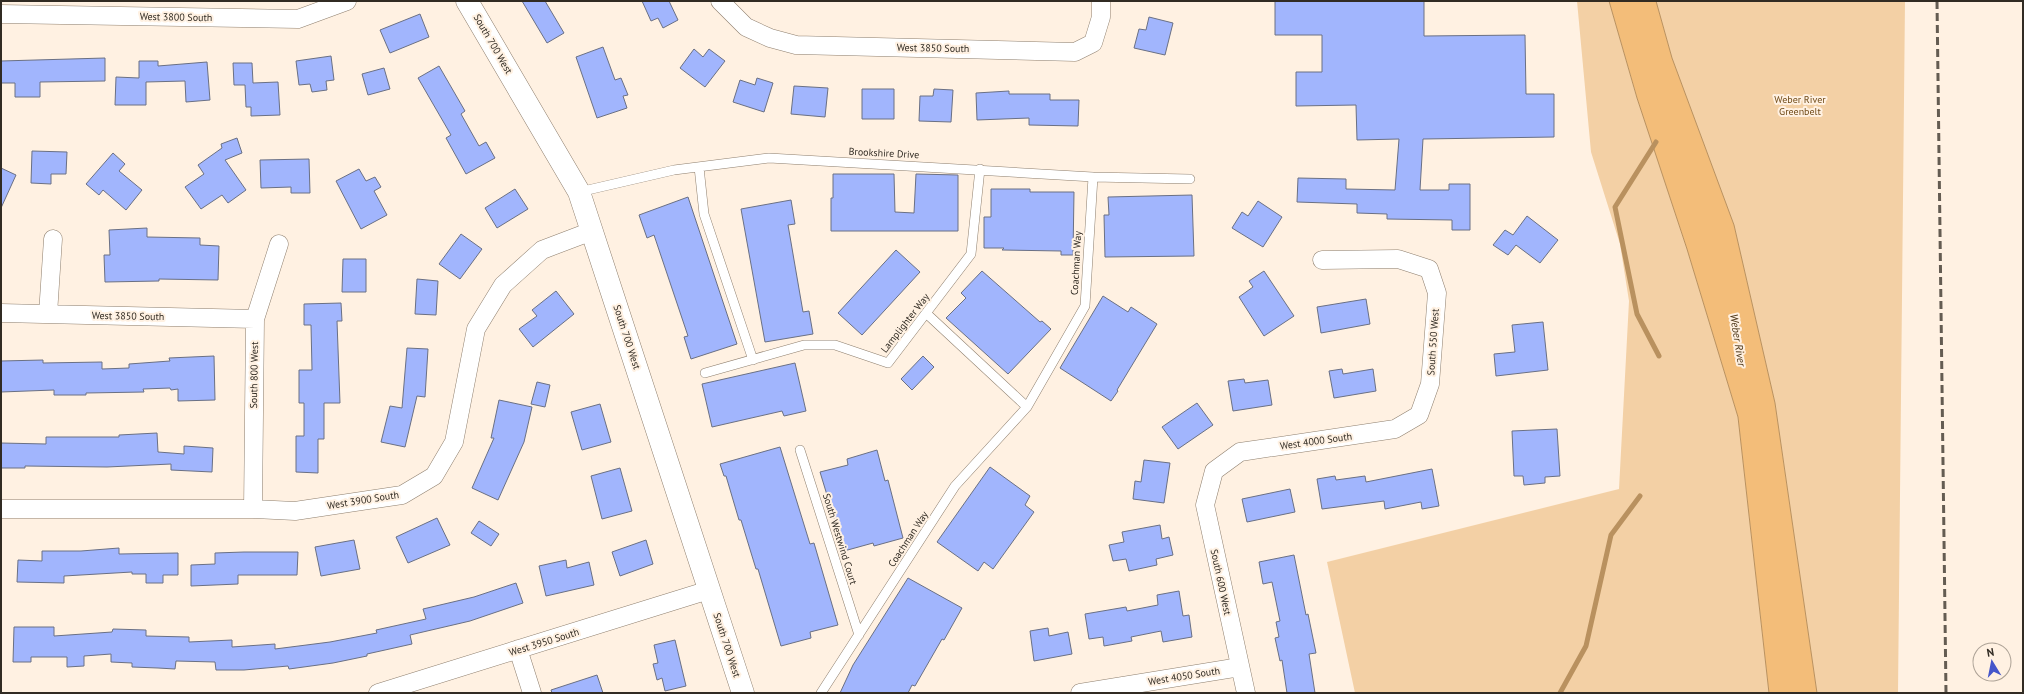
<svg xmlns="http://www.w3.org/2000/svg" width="2024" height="694" viewBox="0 0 2024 694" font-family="'PT Sans',sans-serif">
<rect width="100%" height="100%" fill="#fff1e2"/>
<path fill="#f3d0a5" d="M1577,1H1609L1635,92L1687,249L1738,417L1769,693H1355L1327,562L1619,489L1629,301L1620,244L1591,152Z
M1656,1H1905L1898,693H1817L1775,403L1734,225L1672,58Z"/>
<path fill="#f3bd79" stroke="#b9915f" d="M1609,1H1656L1672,58L1734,225L1775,403L1817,693H1769L1738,417L1687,249L1637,98Z"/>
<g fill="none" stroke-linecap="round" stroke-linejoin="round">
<path stroke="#b9915f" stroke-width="5" d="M1656,142L1615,207L1637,314L1659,356
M1560,693L1586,646L1611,535L1640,496"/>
</g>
<path fill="#a1b5fd" stroke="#6a7084" d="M522,1H545L564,33L547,43Z
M642,1H669L678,20L663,28L658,18L651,21Z
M1275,1H1424V36L1525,35L1526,94H1554V137L1423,139L1420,190H1449V184H1470V230H1452V220L1387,219V214L1357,213V204L1297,202L1298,178L1346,179V189L1395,190L1399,139L1357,140L1356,105L1296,106V72H1322V35H1275Z
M420,14L429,37L390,53L380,30Z
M1149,17L1173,23L1165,55L1134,48L1139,29L1146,30Z
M603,47L615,80L621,78L628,95L623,96L627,108L597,118L576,57Z
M694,49L703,57L709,49L725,61L705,87L680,68Z
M331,56L334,80L326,81L327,90L312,92L310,84L299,85L296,61Z
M105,58V81L40,82V97H15V83H1V61Z
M139,61H158V66L207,62L210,100L186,102L185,81L146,82V105H115L116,77L139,78Z
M233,63H252L253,83L278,82L280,115L251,116V107H246L245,85H234Z
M439,66L465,111L461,114L479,146L486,142L495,158L466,174L446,138L451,135L418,78Z
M384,68L390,89L368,95L362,74Z
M757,78L773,83L764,112L733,102L740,80L755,85Z
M794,86L828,88L825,117L791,114Z
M862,89H894V119H862Z
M934,89L953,90L951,122L919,121L920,96H933Z
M1009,91V94H1050V100H1079L1078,126L1029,125V118L977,120L976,93Z
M237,138L242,153L225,160L246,190L228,203L222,195L201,209L185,187L204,174L198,165L222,148L221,144Z
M32,151L67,152L66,174H51V184L31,183Z
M113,153L125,164L119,171L142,190L126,210L103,190L99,195L86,184Z
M309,159L310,193H291V187L261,188L260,160Z
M1,168L16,175L1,208Z
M359,169L366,181L375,177L381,187L374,191L387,215L361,229L336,181Z
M833,174H894L895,212L914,213L916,174L958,175V231H831V198H833Z
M515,189L528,209L497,228L485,208Z
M991,189H1030V192H1074L1073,255H1061V251L1002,250L1004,248H984V217H991Z
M1192,195L1194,256L1105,257L1104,215H1109L1108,197Z
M688,197L737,344L691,359L684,337L688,336L654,235L647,238L639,215Z
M791,200L795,224L788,225L803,312L809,311L813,334L765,342L741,209Z
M1258,201L1282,217L1263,247L1232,228L1242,212L1248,216Z
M1527,216L1558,240L1540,263L1516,245L1508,255L1493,245L1505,230L1513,235Z
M147,228V237L200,238V245L219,246L218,280L159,279V281L105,282L104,255H110L109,230Z
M461,234L482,249L460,279L439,264Z
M896,250L920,272L862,335L838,313Z
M343,259H366V292H342Z
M982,271L1040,322L1042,321L1051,329L1008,374L946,318L966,298L961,293Z
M1264,271L1294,316L1264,336L1239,297L1253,287L1249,281Z
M417,279L438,281L436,315L415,314Z
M556,291L574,314L533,347L519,329L537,316L532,310Z
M1103,296L1128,312L1131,307L1157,324L1117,390L1118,391L1111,401L1060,368Z
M1366,299L1370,324L1321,333L1317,307Z
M341,303L342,321H337L340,403H324V439H318V473L296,472V436H304V403H299V370H312L311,325H304V304Z
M1543,322L1548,370L1496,376L1494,354L1515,352L1512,325Z
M407,348L428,349L425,397L417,396L405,447L381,442L390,406L402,408Z
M214,356L215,400L178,401V389L171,390L170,388L143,389L144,392L86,393V395H54V390L1,392V361L43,360V363L102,362V369L129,368V364L170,361L169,358Z
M923,356L934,367L912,390L901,379Z
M795,363L806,411L784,416L782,411L712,427L702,384Z
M1342,369L1343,374L1373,369L1376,391L1334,398L1329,371Z
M1244,379L1245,383L1268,380L1272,405L1233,411L1228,381Z
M537,382L550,385L545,407L531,404Z
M499,400L532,407L524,442L498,500L472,488L494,438H491Z
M1197,403L1213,425L1178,449L1162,427Z
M600,404L611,442L582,450L571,412Z
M1557,429L1560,476L1545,477V483L1524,485L1523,476H1514L1512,431Z
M157,433L158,452L184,454V446L213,448L212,472L171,470V464L107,467L25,466V468H1V443L46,444V437H119V435Z
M780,447L810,544L814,543L838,625L810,632L811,638L781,646L758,569H756L741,520H739L726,476H724L720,464Z
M877,450L885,481L888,480L903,538L874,546L873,543L844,551L820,472L848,465L847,459Z
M1144,460L1170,463L1164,503L1133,499L1135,481L1141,482Z
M990,467L1030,496L1025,505L1034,512L993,569L984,562L978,571L937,542Z
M620,468L632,511L602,519L591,476Z
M1432,469L1439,506L1422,509L1421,502L1385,509L1384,501L1322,509L1317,479L1335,476L1336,480L1365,476L1366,482Z
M1290,489L1295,512L1247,522L1242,499Z
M437,518L450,545L408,563L396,537Z
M479,521L499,534L491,546L471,533Z
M1160,525L1162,539L1169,537L1173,555L1156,559L1157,565L1129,571L1126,559L1113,561L1109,545L1124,542L1122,532Z
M354,540L360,569L321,576L315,547Z
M646,540L653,564L620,576L612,552Z
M119,548V554L178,553V575H163V583H146V574H132V572L64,576V583L17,582L18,560L42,561V551H81Z
M244,552H298L297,575H238V584L191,586V565L215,564V553Z
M1294,555L1306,615L1308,614L1316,653L1309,654L1315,693H1287L1282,660L1280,661L1275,638L1279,637L1276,622L1280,621L1272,582L1263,584L1259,562Z
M566,560L567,568L589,562L594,585L546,596L539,566Z
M908,578L962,608L944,640L942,639L915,686L912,685L908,693H840L853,665Z
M516,583L523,603L470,621L410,635L412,644L367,654V656L333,663L289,669L288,666L244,670H216L215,662L176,661L175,669L158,668L132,667V663L111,662V654L84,656V666L67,667V657H31V662H13L14,627H54V636L112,632L113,629L146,630V636L189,637V642L232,640V647L275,644V649L330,642L377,633L376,630L426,619L423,609L474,597Z
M1179,591L1183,616L1189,615L1192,637L1163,642L1161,631L1131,637L1132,641L1104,646L1103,637L1089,639L1085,614L1126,607L1127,611L1158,605L1157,595Z
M1048,628L1049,636L1068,632L1072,654L1034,661L1030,631Z
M675,640L686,686L665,691L662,678L657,680L653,664L658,663L654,645Z
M597,675L603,693H552L551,690Z"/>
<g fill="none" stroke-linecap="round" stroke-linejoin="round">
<defs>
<path id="lane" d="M699,167L704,214L753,360
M579,192L674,170L769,158L1093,177L1190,179
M927,314L1027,407
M705,373L804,345H835L888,363L971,254L980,169
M800,450L859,635
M821,693L955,486L1027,407L1085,306L1093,177"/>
<path id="street" d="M720,1L746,27L770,38L796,45L1075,52L1093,43L1101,17V1
M1,14L298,19L347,1
M1,313L255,319
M48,314L53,239
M1,509H253L295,511L402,495L434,476L454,442L476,329L503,285L542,250L592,231
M253,509L255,319L279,244
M518,649L532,693
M378,693L709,590
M1080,693L1240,667
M1246,693L1205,505L1214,471L1240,452L1395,429L1419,415L1430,384L1437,293L1429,269L1398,259L1322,260"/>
<path id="secondary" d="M467,1L579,192L743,693"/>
</defs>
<use href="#lane" stroke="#8e7f6e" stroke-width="10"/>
<use href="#street" stroke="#8e7f6e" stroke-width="19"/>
<use href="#secondary" stroke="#8e7f6e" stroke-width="23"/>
<use href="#lane" stroke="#fff" stroke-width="9"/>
<use href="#street" stroke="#fff" stroke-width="18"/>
<use href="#secondary" stroke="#fff" stroke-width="22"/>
<path stroke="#645c52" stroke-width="3" stroke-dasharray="8 4" stroke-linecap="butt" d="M1937,1L1946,693"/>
</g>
<g text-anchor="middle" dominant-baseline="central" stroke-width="4" stroke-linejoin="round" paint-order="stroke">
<g font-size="10" fill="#312b23" stroke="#fff1e2">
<text transform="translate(176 17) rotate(1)">West 3800 South</text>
<text transform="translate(493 44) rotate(60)">South 700 West</text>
<text transform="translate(933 48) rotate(1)">West 3850 South</text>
<text transform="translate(884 153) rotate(3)">Brookshire Drive</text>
<text transform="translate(1076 263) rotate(-87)">Coachman Way</text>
<text transform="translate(128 316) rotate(1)">West 3850 South</text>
<text transform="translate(905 323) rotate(-52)">Lamplighter Way</text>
<text transform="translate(627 337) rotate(72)">South 700 West</text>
<text transform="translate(1433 342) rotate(-86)">South 550 West</text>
<text transform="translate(254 375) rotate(-89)">South 800 West</text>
<text transform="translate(1316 441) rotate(-8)">West 4000 South</text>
<text transform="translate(363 500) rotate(-9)">West 3900 South</text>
<text transform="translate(840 539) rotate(73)">South Westwind Court</text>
<text transform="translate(908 539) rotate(-57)">Coachman Way</text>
<text transform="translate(1221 582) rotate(78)">South 600 West</text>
<text transform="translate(544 642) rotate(-17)">West 3950 South</text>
<text transform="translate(727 645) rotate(72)">South 700 West</text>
<text transform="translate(1184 676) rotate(-9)">West 4050 South</text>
</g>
<g font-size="10" fill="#704b18" stroke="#fff1e2">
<text x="1800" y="99">Weber River<tspan x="1800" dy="12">Greenbelt</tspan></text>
</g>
<g font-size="11" font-style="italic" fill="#4f391b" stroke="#fff1e2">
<text transform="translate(1738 340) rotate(81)">Weber River</text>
</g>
</g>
<rect width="2024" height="694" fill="none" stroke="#312b23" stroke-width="4"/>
<g transform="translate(1992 662) rotate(350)"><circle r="19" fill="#fff1e2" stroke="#ada296"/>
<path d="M0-3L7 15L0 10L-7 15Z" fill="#4556ca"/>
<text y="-6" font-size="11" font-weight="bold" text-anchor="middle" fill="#312b23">N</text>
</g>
</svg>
